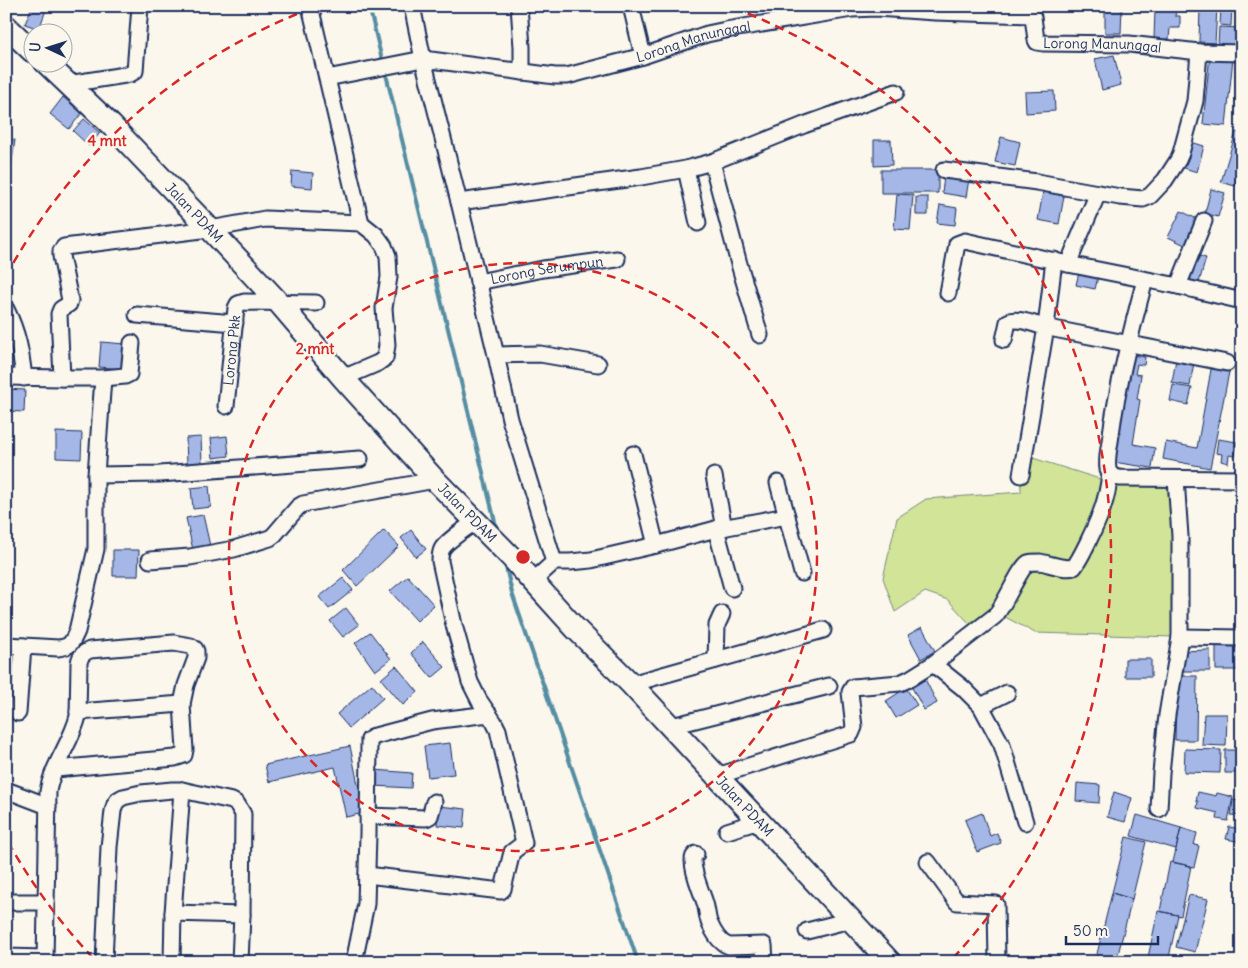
<svg xmlns="http://www.w3.org/2000/svg" width="1248" height="968" viewBox="0 0 1248 968" font-family="Delius,sans-serif">
<rect width="100%" height="100%" fill="#fbf7ec"/>
<filter id="ink" filterUnits="userSpaceOnUse"><feTurbulence type="fractalNoise" baseFrequency=".02" numOctaves="2"/><feDisplacementMap in="SourceGraphic" scale="10" xChannelSelector="R" yChannelSelector="G"/><feConvolveMatrix kernelMatrix="1 2 1 2 8 2 1 2 1" color-interpolation-filters="sRGB"/></filter>
<g filter="url(#ink)">
<path fill="#d1e498" stroke="#768a7b" d="M1020,454L1103,480L1173,484L1175,637L1035,633L994,611L969,623L948,600L925,592L895,612L883,578L897,518L926,499L1021,492Z"/>
<g fill="none" stroke-linecap="round" stroke-linejoin="round">
<path stroke="#548da3" stroke-width="4" d="M369,6L383,64
M385,70L497,530
M505,563L512,593L638,962"/>
</g>
<path fill="#a5b7e6" stroke="#1b2f5e" d="M32,6L46,10L39,29L25,24Z
M1105,6H1122L1121,33H1105Z
M1221,6H1232L1231,26L1220,25Z
M1200,7L1217,8L1215,43L1199,42Z
M1155,9L1176,10L1175,16H1180V28H1170L1169,39H1154Z
M1219,27L1242,28V46L1218,44Z
M1114,55L1121,85L1102,90L1095,59Z
M1210,55L1233,58L1226,126L1203,124Z
M1054,91L1055,111L1026,113L1025,92Z
M63,97L82,113L69,129L50,114Z
M84,119L100,133L89,146L73,131Z
M1236,132L1242,134V161L1235,186L1221,182Z
M1001,137L1020,142L1015,166L995,162Z
M6,139L15,140L11,169L6,168Z
M874,140H891L892,165L874,166Z
M1188,141L1204,146L1197,172L1181,167Z
M881,170H938V193H881Z
M292,171L313,173L312,188L291,186Z
M944,176L969,179L966,197L942,193Z
M1211,189L1225,193L1218,217L1205,213Z
M1043,192L1064,196L1059,224L1038,220Z
M897,194L913,195L910,230L894,229Z
M916,197H928V215H916Z
M940,205L957,208L955,225L937,223Z
M1181,211L1199,220L1187,246L1168,237Z
M1192,254L1206,258L1198,286L1184,282Z
M1080,268L1099,273L1095,289L1076,285Z
M101,342L125,344L123,369L99,367Z
M1132,355L1145,357L1144,365L1137,364L1135,374L1141,375L1137,399L1140,400L1133,444L1155,448L1152,468L1113,462Z
M1176,359L1194,362L1190,386L1172,383Z
M1212,364L1230,367L1210,468L1163,459L1166,442L1197,448Z
M1173,385L1192,388L1188,405L1170,401Z
M6,389L25,390L24,412L6,411Z
M56,432L82,433L81,459L56,458Z
M227,436L229,456L213,458L211,438Z
M201,437L202,463L187,464L186,438Z
M1218,439L1237,442L1235,456L1229,455L1228,463L1221,461L1222,454L1216,453Z
M209,486L211,507L193,509L191,488Z
M203,515L210,546L193,550L186,518Z
M384,530L399,546L357,586L343,570Z
M411,530L426,549L416,557L401,538Z
M113,550H139L138,576H113Z
M408,576L434,605L417,621L390,591Z
M343,578L353,590L329,609L319,597Z
M346,608L359,625L343,637L330,621Z
M922,627L935,651L921,659L908,635Z
M370,632L391,659L375,671L355,643Z
M423,642L445,667L432,678L411,653Z
M1216,646L1242,647V670H1216Z
M1210,650V671H1180V651Z
M1125,659H1151V677H1125Z
M396,666L418,692L403,705L381,679Z
M1176,676H1197L1196,740H1175Z
M924,677L937,703L924,710L910,684Z
M372,684L383,698L349,728L337,714Z
M906,688L917,705L896,718L886,701Z
M1204,714H1227L1226,746L1202,745Z
M450,743L454,774L428,777L424,746Z
M350,746L364,813L346,817L335,767L269,782L265,765Z
M1185,749L1221,750L1220,773L1184,772Z
M1225,750H1242V773H1225Z
M375,770L412,773L411,788L374,786Z
M1077,783L1100,785L1099,803L1076,801Z
M1114,792L1132,798L1125,822L1107,817Z
M1198,792L1216,796L1217,793L1233,797L1228,821L1217,819L1218,813L1197,808L1198,801H1196Z
M1233,800L1242,801V816L1231,815Z
M439,806L466,809L464,828L437,825Z
M982,813L990,836L997,833L1001,843L977,852L965,820Z
M1137,815L1181,828L1176,849L1131,836Z
M1229,827L1242,829V842L1226,839Z
M1181,828L1197,833L1194,845L1199,846L1194,867L1173,862Z
M1126,837L1146,842L1132,899L1112,893Z
M1170,862L1191,866L1181,916L1160,911Z
M1112,893L1132,899L1116,962H1095Z
M1189,895L1208,899L1195,952L1176,947Z
M1158,911L1178,915L1168,962H1147Z
M1173,957L1190,962H1172Z"/>
<g fill="none" stroke-linecap="round" stroke-linejoin="round">
<defs>
<g id="street">
<path d="M412,6L423,59L459,202L496,355L510,419L554,562L533,581"/>
<path d="M519,6L522,47V72"/>
<path d="M631,6L643,56"/>
<path id="s1" d="M327,78L423,59L555,76H567L643,56L707,34L726,30L852,9L876,8L935,12L1030,15L1033,17L1036,40L1037,42L1043,43L1129,44L1199,52L1242,53"/>
<path d="M68,84L125,75L130,74L135,71L140,6"/>
<path d="M712,162L739,264L760,335"/>
<path d="M686,169L698,223"/>
<path d="M944,170L1037,182L1120,197L1143,199L1150,196L1165,180L1178,160L1181,153L1195,101L1199,52"/>
<path d="M459,202L641,177L686,169L712,162L804,125L896,92"/>
<path d="M1068,264L1098,193"/>
<path d="M1145,280C1131,331 1118,382 1111,434C1110,445 1106,458 1108,469C1109,475 1114,477 1119,478L1242,479"/>
<path id="s2" d="M478,282L543,269L617,259"/>
<path d="M1178,286L1204,221"/>
<path d="M948,293L957,244L965,241L1068,264L1178,286L1242,301"/>
<path d="M6,309C18,333 21,352 24,378"/>
<path d="M137,315L235,323"/>
<path d="M1004,340L1008,322C1017,316 1038,326 1049,328C1108,340 1168,351 1227,363"/>
<path d="M496,355L540,354L598,364"/>
<path d="M6,377L62,378H103L96,475V549L77,631C72,642 71,647 58,648L6,645"/>
<path d="M62,378L59,314L61,309L69,304L70,300L61,256V251L64,247L210,229L265,219L361,223L310,6"/>
<path d="M103,378L125,376L129,374L132,343"/>
<path d="M343,378L378,363L385,358L387,345L384,308L389,277L388,256L384,246L376,235L361,223"/>
<path id="s3" d="M226,406L236,308L238,304L244,302L316,303"/>
<path d="M633,454L656,545"/>
<path d="M96,475L160,474L360,459"/>
<path d="M1021,475L1046,327L1054,260"/>
<path d="M714,476L724,528"/>
<path d="M778,483L802,573"/>
<path d="M716,529L732,588"/>
<path d="M150,560L190,557L234,549L270,538L274,535L298,507L303,504L435,480"/>
<path d="M554,562H570L591,560L656,545L716,529L787,516"/>
<path d="M1180,637L1242,638"/>
<path d="M716,660L717,625L722,614"/>
<path d="M933,664L963,688L981,706L1002,745L1025,822"/>
<path d="M631,684L823,630"/>
<path d="M981,706L1007,693"/>
<path d="M78,712L182,704"/>
<path d="M18,713L23,646"/>
<path d="M672,726L829,686"/>
<path d="M717,776L851,734L854,727L850,692L853,687L900,683L909,679L933,664L995,616C1004,606 1020,568 1028,563C1031,562 1036,562 1040,562C1051,564 1064,570 1074,567C1080,559 1084,550 1088,542C1100,517 1107,501 1110,474"/>
<path d="M6,790L48,806"/>
<path d="M1159,809L1161,773L1167,715L1180,637V536L1176,479"/>
<path d="M368,816L426,818L430,816L434,802"/>
<path d="M727,831L759,821"/>
<path d="M696,854C693,857 693,857 693,861C693,874 701,890 705,903C707,909 707,916 709,922C713,931 719,943 729,946L764,945L765,962"/>
<path d="M928,862L957,902L996,904L997,962"/>
<path d="M367,875L501,891L503,889L512,852L524,843L498,730L494,722L479,700L470,682L454,625L440,561C440,557 440,553 442,549C446,541 468,527 476,521"/>
<path d="M6,902H46"/>
<path d="M173,913L242,915"/>
<path d="M807,931L850,920"/>
<path d="M6,957L45,958"/>
<path d="M45,962L48,792C52,765 72,742 78,716L79,663C80,656 83,653 90,650L174,643L191,646L195,649L196,651V658L186,685L182,704L185,750L184,755L175,758L56,769"/>
<path d="M104,962L109,847L113,811L115,804L118,800L123,797L141,793L172,790H182L232,801L237,804L243,814L242,915L240,962"/>
<path d="M172,962L173,913L182,790"/>
<path d="M354,962L366,904L368,834L369,745V740L375,736L432,721L489,714"/>
</g>
<g id="secondary">
<path d="M6,26L32,51"/>
<path id="s4" d="M45,62L111,125L210,229L279,303L343,378L435,480L511,557L575,628L631,684L890,962"/>
</g>
</defs>
<use href="#street" stroke="#1b2f5e" stroke-width="19"/>
<use href="#secondary" stroke="#1b2f5e" stroke-width="25"/>
<use href="#street" stroke="#fbf7ec" stroke-width="15"/>
<use href="#secondary" stroke="#fbf7ec" stroke-width="21"/>
</g>
</g>
<g fill="none" stroke="#d62828" stroke-width="2.5" stroke-dasharray="9 6">
<circle cx="523" cy="557" r="294"/>
<path d="M93 958A588 588 0 0 1 6 838M6 276A588 588 0 0 1 312 8M734 8A588 588 0 0 1 953 958"/>
</g>
<g text-anchor="middle" dominant-baseline="central" stroke-width="4.5" stroke-linejoin="round" paint-order="stroke">
<g font-size="14" fill="#1b2f5e" stroke="#fbf7ec">
<text stroke="none"><textPath href="#s1" startOffset="374">Lorong Manunggal</textPath></text>
<text stroke="none"><textPath href="#s1" startOffset="809">Lorong Manunggal</textPath></text>
<text stroke="none"><textPath href="#s4" startOffset="212">Jalan PDAM</textPath></text>
<text stroke="none"><textPath href="#s2" startOffset="70">Lorong Serumpun</textPath></text>
<text stroke="none"><textPath href="#s3" startOffset="56">Lorong Pkk</textPath></text>
<text stroke="none"><textPath href="#s4" startOffset="618">Jalan PDAM</textPath></text>
<text stroke="none"><textPath href="#s4" startOffset="1022">Jalan PDAM</textPath></text>
</g>
</g>
<circle cx="523" cy="557" r="8" fill="#d62828" stroke="#fbf7ec" stroke-width="2.5"/>
<g font-size="15" text-anchor="middle" font-weight="bold" fill="#d62828" stroke="#fbf7ec" stroke-width="4.5" stroke-linejoin="round" paint-order="stroke">
<text x="107" y="146">4 mnt</text>
<text x="315" y="354">2 mnt</text>
</g>
<rect width="1248" height="968" fill="none" stroke="#fbf7ec" stroke-width="25"/>
<rect x="12" y="12" width="1223" height="943" fill="none" stroke="#1b2f5e" stroke-width="2" filter="url(#ink)"/>
<g transform="translate(48 48) rotate(274)"><circle r="24" fill="#fbf7ec" stroke="#a1a7b3"/>
<path d="M0-4L9 19L0 12L-9 19Z" fill="#1b2f5e"/>
<text y="-8" font-size="14" font-weight="bold" text-anchor="middle" fill="#1b2f5e">U</text>
</g>
<path d="M1066 936v8h92v-8" fill="none" stroke="#1b2f5e" stroke-width="2.5"/>
<text x="1073" y="936" font-size="15" fill="#1b2f5e" stroke="#fbf7ec" stroke-width="4" paint-order="stroke">50 m</text>
</svg>
